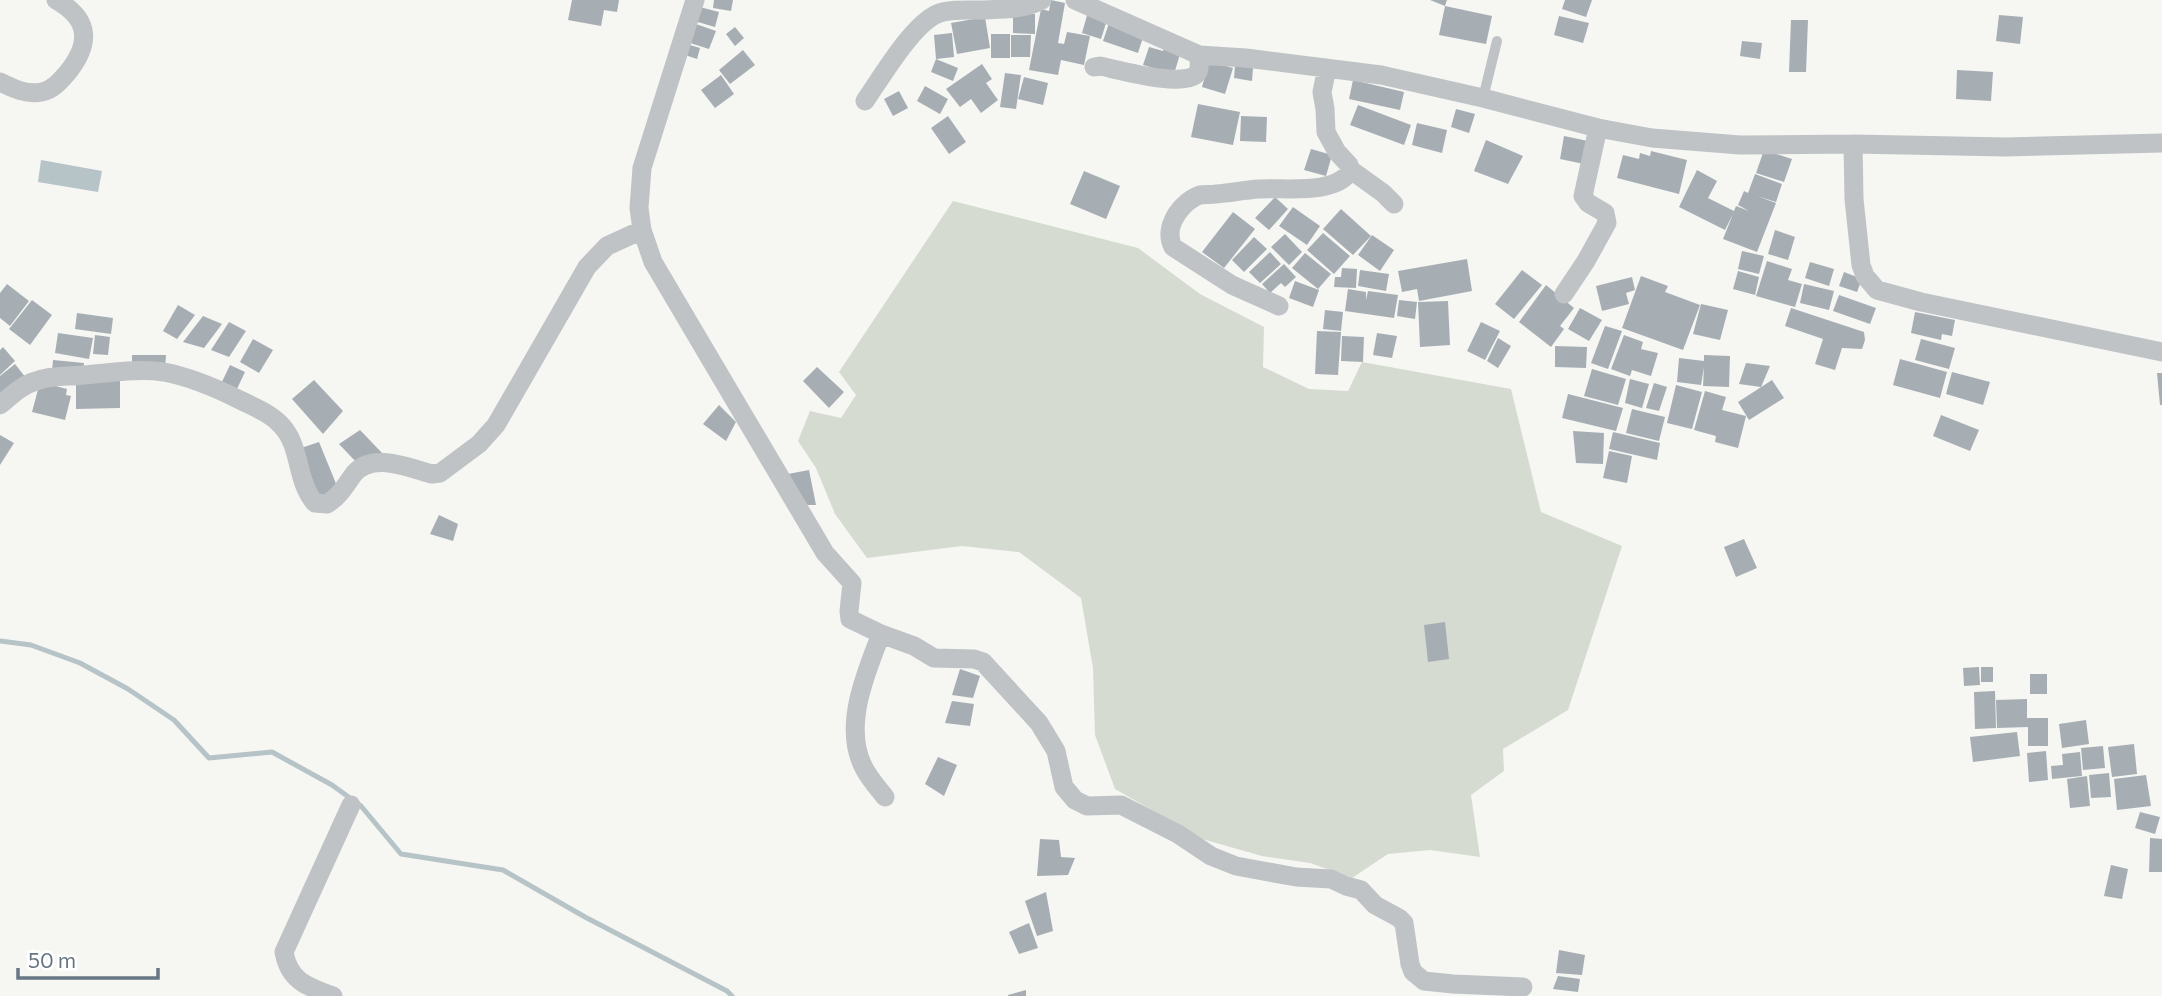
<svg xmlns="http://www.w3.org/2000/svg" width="2162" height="996" viewBox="0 0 2162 996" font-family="Commissioner,sans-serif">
<rect width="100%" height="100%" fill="#f6f6f3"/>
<path fill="#d6dbd2" d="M953,201L1138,248L1200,294L1264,327L1263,367L1309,389L1348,391L1362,362L1511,389L1541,512L1622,546L1568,710L1503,749L1504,771L1471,795L1480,857L1430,850L1388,854L1352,878L1310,863L1262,856L1202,839L1115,789L1095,735L1093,668L1081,598L1019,552L962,546L867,558L835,514L816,468L798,441L810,411L841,418L856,395L839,372Z"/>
<path fill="#b6c3c7" d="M41,160L102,171L98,192L38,182Z"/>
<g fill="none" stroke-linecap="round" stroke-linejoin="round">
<path stroke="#b6c3c7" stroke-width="5" d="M0,641L31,645L80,663L128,689L174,720L209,758L272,752L332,785L361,806L401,854L503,870L585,917L727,991L732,996"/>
</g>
<path fill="#a6aeb4" d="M572,0H619L617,12L604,10L601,26L568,20Z
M714,0H733L731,11L713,8Z
M1051,0L1065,3L1058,43L1064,44L1067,32L1090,36L1084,65L1061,60L1058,75L1029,70L1041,9L1049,11Z
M1430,0H1447L1445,6Z
M1565,0H1592L1586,17L1562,9Z
M696,6L719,12L715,27L691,20Z
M1445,6L1492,16L1486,44L1439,35Z
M1088,12L1108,17L1101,39L1082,33Z
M1013,14H1035V34L1013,33Z
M1999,15L2023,17L2020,44L1996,41Z
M1559,16L1589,23L1583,43L1554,35Z
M985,17L990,48L957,54L951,23Z
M1110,20L1145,31L1138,53L1103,41Z
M1791,20H1808L1806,72H1789Z
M690,22L716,31L709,49L684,41Z
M735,27L744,38L735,46L726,34Z
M952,33L954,57L936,59L934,35Z
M991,34H1010V58H991Z
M1011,35H1031L1030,57H1011Z
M1742,41L1762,43L1760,59L1740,56Z
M683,43L700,48L697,59L679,53Z
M1165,46L1181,51L1174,74L1143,65L1149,47L1163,51Z
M743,50L755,65L730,84L719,70Z
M936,59L958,68L953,81L931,72Z
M1209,61L1233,68L1225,94L1202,87Z
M982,64L992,79L986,83L998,100L981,113L971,99L960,107L946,89Z
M1235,66L1253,68L1252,81L1234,78Z
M1957,70L1993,72L1991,101L1956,99Z
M1005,73L1021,75L1016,109L1000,107Z
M721,75L734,94L715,108L701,90Z
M1024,77L1048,83L1043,105L1018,99Z
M1353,80L1404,92L1400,110L1349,99Z
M925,86L948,99L940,114L917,101Z
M899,91L908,108L893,116L884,99Z
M1198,104L1240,112L1233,145L1191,137Z
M1358,105L1411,125L1404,145L1350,125Z
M1456,109L1475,114L1469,133L1451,127Z
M948,116L966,142L949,154L931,128Z
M1241,116L1267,117L1266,142L1240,141Z
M1417,123L1447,130L1442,153L1412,145Z
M1564,136L1588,141L1584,164L1560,159Z
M1486,140L1523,156L1508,184L1474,171Z
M1311,149L1332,155L1326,176L1304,170Z
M1764,150L1792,159L1784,182L1756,173Z
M1651,151L1687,160L1679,194L1617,178L1623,155L1639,159L1640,153L1650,156Z
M1697,170L1717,181L1708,198L1734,211L1736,206L1749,211L1738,205L1744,191L1748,193L1755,174L1782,184L1776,202L1757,196L1776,203L1757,252L1723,239L1733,214L1725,230L1679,207Z
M1084,171L1120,186L1106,219L1070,204Z
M1275,197L1288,209L1269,230L1255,218Z
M1293,207L1320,226L1307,245L1279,226Z
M1341,209L1371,236L1353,255L1323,229Z
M1233,212L1255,229L1224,268L1202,252Z
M1775,230L1795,237L1788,260L1768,254Z
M1323,233L1350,256L1334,274L1307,250Z
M1285,234L1302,252L1289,265L1271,247Z
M1372,235L1394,250L1380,271L1358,255Z
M1254,237L1267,249L1244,272L1232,260Z
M1742,251L1764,256L1759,274L1738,269Z
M1270,252L1281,264L1260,283L1249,272Z
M1305,253L1331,274L1318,289L1292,268Z
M1467,259L1472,291L1419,301L1417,289L1402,292L1398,271Z
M1767,261L1792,269L1788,280L1802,284L1795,307L1756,296Z
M1810,262L1834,269L1829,286L1805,278Z
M1284,264L1296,277L1285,287L1281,283L1270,293L1262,284Z
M1342,268L1357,269L1356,288L1334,287L1335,277H1341Z
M1360,270L1389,274L1386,291L1358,286Z
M1522,270L1542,285L1514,319L1495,304Z
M1738,271L1759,277L1755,295L1733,289Z
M1844,272L1862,279L1857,292L1839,286Z
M1641,276L1668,286L1665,292L1700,305L1683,350L1622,328Z
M1632,277L1635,290L1626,293L1629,304L1602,311L1596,286Z
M1295,281L1319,290L1313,307L1289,298Z
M7,284L29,301L10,326L0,318V293Z
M1804,284L1834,291L1829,310L1800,303Z
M1546,285L1574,308L1560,326L1564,329L1551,347L1519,322Z
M1348,289L1366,292V300L1368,291L1398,295L1394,318L1345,311Z
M1839,295L1876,308L1870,324L1833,311Z
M32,300L52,315L30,345L9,329Z
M1399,300L1417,302L1415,319L1397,316Z
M1448,301L1450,345L1420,347L1418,302Z
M1701,304L1728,310L1720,340L1693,334Z
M178,305L195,315L177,339L163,331Z
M1580,308L1602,320L1589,341L1568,329Z
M1791,308L1864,332L1865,340L1862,349L1842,348L1835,370L1815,364L1823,339L1785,326Z
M1325,310L1343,312L1341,331L1323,329Z
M1915,312L1955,320L1952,336L1942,334L1941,340L1911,333Z
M77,313L113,318L111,334L75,329Z
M203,316L222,324L204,348L183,342Z
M229,322L246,331L229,357L211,350Z
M1481,322L1500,331L1485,360L1467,351Z
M1605,326L1622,331L1608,369L1591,363Z
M1317,331L1341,332L1338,375L1315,374Z
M58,333L93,338L89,359L55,353Z
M1377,333L1397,336L1392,358L1373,355Z
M95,335L110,337L108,355L93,354Z
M1624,335L1643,342L1641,349L1658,353L1651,376L1632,370L1630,376L1611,369Z
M1342,336L1364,337L1363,362L1341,361Z
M1498,338L1511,346L1498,368L1487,361Z
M253,339L273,350L259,373L240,362Z
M1921,339L1955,348L1949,369L1915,360Z
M1555,346L1587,347L1586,368L1555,367Z
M3,347L15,361L0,375V350Z
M132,355H166L165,369H132Z
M1704,355L1730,356L1729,387L1703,386L1704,367L1701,385L1677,382L1679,358L1704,361Z
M1900,359L1947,372L1940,398L1893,385Z
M53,360L84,363L83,374L52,371Z
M1746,363L1770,366L1761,387L1739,384Z
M15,364L26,378L0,399V376Z
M230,365L245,372L235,393L220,386Z
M817,367L844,392L829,408L803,381Z
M1592,369L1626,379L1618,405L1584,396Z
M1952,372L1990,382L1983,405L1946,394Z
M2157,373H2162V405H2160Z
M120,379V408L76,409V380Z
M1630,379L1649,384L1642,408L1625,403Z
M314,380L343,411L323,434L292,399Z
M1772,380L1784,398L1749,420L1738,402Z
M40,382L67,389L66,395L71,396L65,420L32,412Z
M1654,383L1667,387L1659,411L1646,408Z
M1676,385L1702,392L1692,429L1667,423Z
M1705,391L1726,397L1722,410L1746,416L1738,448L1715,442L1716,436L1694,430Z
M1568,394L1623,408L1616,431L1562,418Z
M719,405L736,422L726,441L703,424Z
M1632,409L1665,417L1659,441L1626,433Z
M1941,415L1979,430L1970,451L1933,436Z
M360,430L383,454L358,464L339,444Z
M1573,431L1604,433L1603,464L1576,463Z
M1613,432L1660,443L1657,460L1609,449Z
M0,435L14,443L0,465Z
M319,442L337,486L319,498L301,448Z
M1609,451L1632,456L1627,483L1603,478Z
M809,470L816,505H806L788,474Z
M439,515L458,524L453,541L430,534Z
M1744,539L1757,568L1736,577L1724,547Z
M1445,622L1449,659L1428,662L1424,625Z
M1979,667L1980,685L1964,686L1963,668Z
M1981,667H1993V682H1981Z
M960,669L980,676L973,698L952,695Z
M2030,674H2047V694H2030Z
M1995,691L1996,728L1975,729L1974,692Z
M2027,699V718H2048V746H2028V727L1997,728L1996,700Z
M952,701L974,704L970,726L945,723Z
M2086,720L2089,744L2062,748L2059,724Z
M2017,732L2020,756L1973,762L1970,737Z
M2134,744L2137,774L2112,777L2108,747Z
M2103,746L2105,768L2083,770L2081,748Z
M2046,751L2048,780L2029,782L2027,753Z
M2080,752L2082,776L2052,779L2051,766L2063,765L2062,754Z
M938,757L957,765L944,796L925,784Z
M2109,773L2111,797L2091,798L2089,775Z
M2146,775L2151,806L2117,810L2114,779Z
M2087,776L2090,806L2070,808L2067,779Z
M2140,812L2160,817L2155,834L2135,828Z
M2150,838L2162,839V872H2149Z
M1040,839L1059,840L1061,857L1075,858L1068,875L1037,876Z
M2111,865L2128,869L2122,899L2104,896Z
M1046,892L1053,931L1037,936L1025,901Z
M1029,923L1038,948L1019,954L1009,932Z
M1559,950L1585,955L1582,975L1556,973Z
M1558,976L1580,979L1578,992L1553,989Z
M1026,990V996H1008V995Z"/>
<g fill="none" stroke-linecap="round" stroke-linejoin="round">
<path stroke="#bfc3c6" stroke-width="10" d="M1483,98L1497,41"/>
<path stroke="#bfc3c6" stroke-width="19" d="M695,0L642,168L639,208L642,230L653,262L825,553L852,583L849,611L850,619L881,634L914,646L934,658L974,659L983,662L1039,723L1056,751L1064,787L1075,800L1087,806L1121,805L1178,834L1211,856L1236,866L1296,877L1331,879L1346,886L1361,890L1375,905L1399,918L1404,923L1410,964L1413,972L1424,981L1453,984L1523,987
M1075,0L1199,55L1246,58L1381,75L1483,98L1598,128L1652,138L1740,145L1853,144L2006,147L2162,143
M1094,67L1100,66C1116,69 1189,90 1198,72C1200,68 1199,60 1199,55
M1327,68L1322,92L1325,109L1326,132L1337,152L1349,165L1351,170L1383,193L1394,204
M0,82C14,89 27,95 42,92C53,90 61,80 68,72C91,43 90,19 56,0
M865,101C881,78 912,25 937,14C949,9 966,10 979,10C1001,9 1023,10 1042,0
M1853,144L1854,199L1861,265L1865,276L1877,290L1921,302L2162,352
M1564,294L1586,261L1607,223L1605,213L1588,203L1583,196L1598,128
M1279,306L1232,285L1173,247C1169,239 1169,230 1173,221C1177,211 1188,199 1200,195C1204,194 1211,195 1216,194C1230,193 1244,190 1259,189C1283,187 1336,196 1351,170
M0,405C11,396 22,385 36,381C51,375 68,377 84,375C110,373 138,368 164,372C190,377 216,388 240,400C254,407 270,413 281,425C302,447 295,480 315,503L327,504C339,497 345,486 353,475C371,451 409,468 432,474L440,473L479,444L496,425L587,267L607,246L642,230
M881,634C866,672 843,726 863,766C868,777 877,787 885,797
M333,996C308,987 289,981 284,952L351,805"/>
</g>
<path d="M18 968v10h140v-10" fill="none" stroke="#667783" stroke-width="3.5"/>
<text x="28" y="968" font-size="21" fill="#667783" stroke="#ffffff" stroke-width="5" paint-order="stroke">50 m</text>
</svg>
